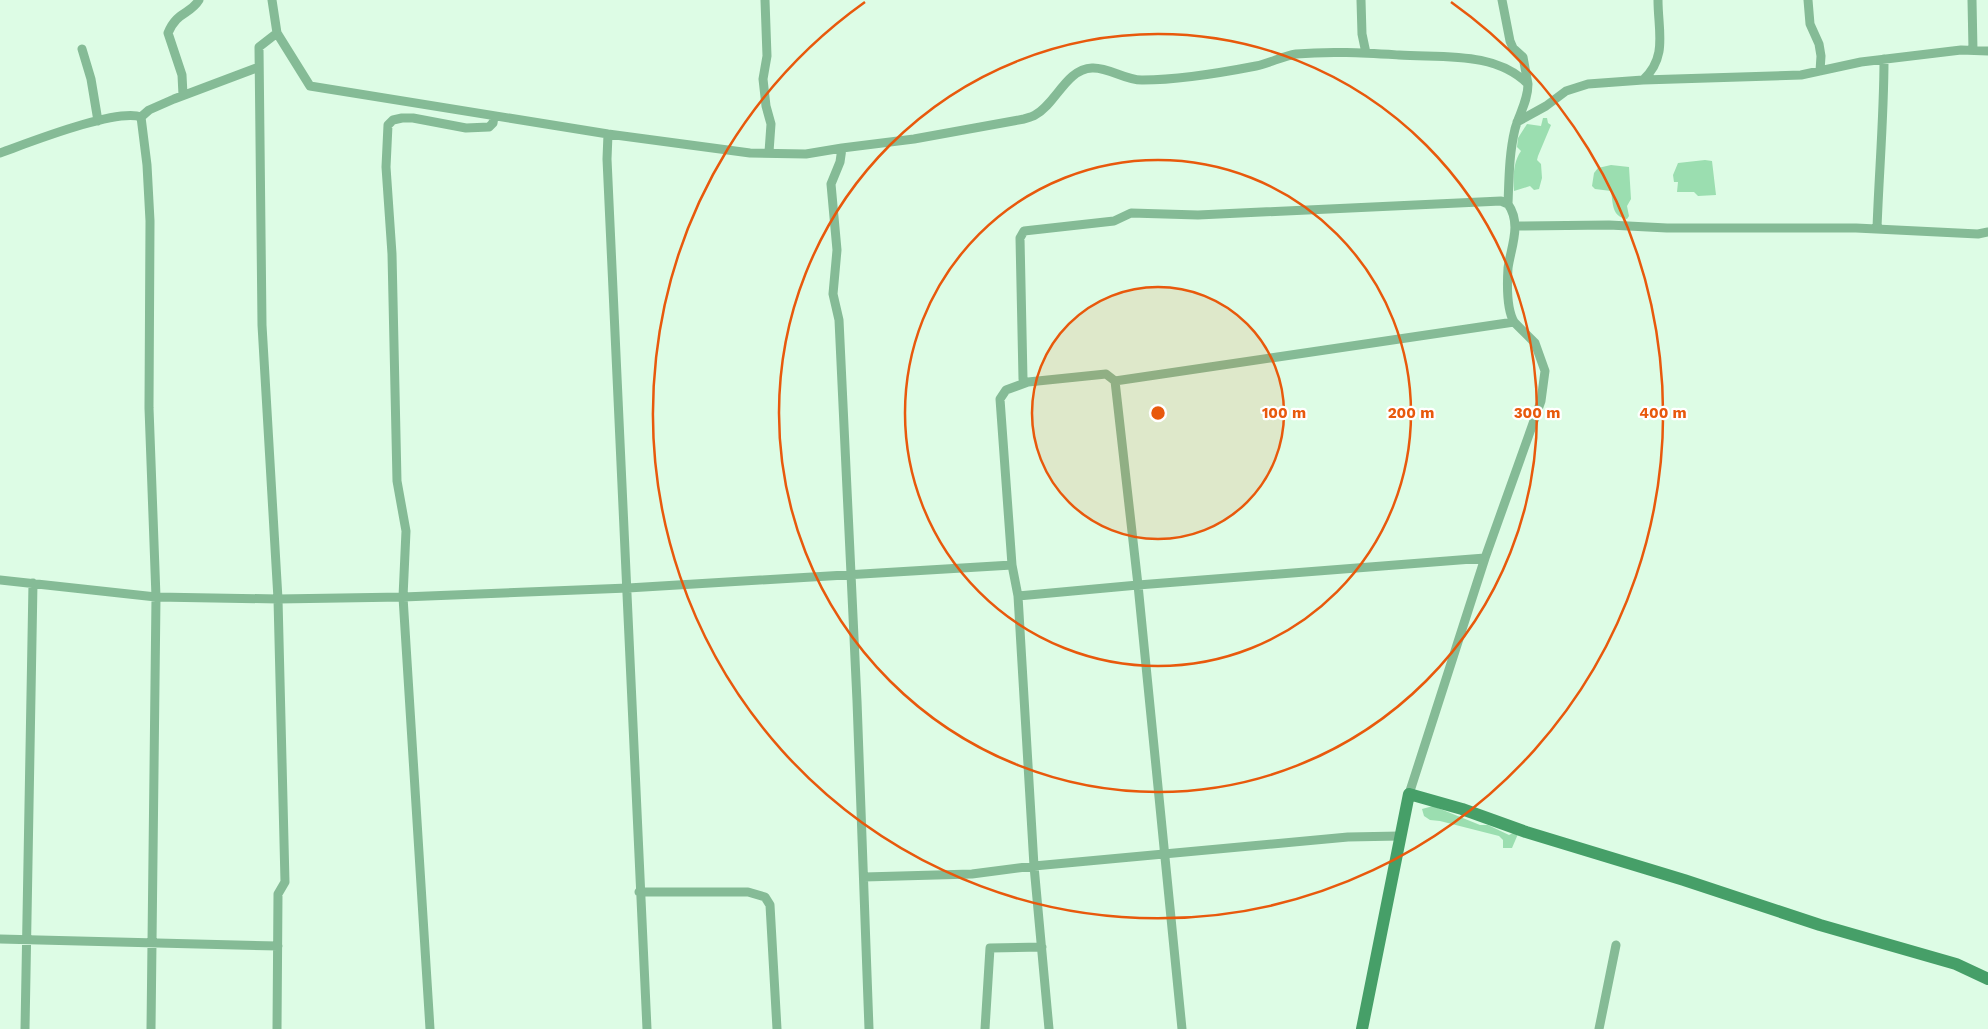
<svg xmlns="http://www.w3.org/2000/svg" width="1988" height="1029" viewBox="0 0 1988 1029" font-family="'Work Sans',sans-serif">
<rect width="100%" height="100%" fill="#ddfce5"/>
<path fill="#9bdeb0" d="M1543,118H1547L1548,123L1551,125L1538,156L1537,160L1541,164L1542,178L1539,189L1534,190L1530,186L1514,191C1513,179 1513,162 1521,151L1517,147L1518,138L1527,124L1541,126Z
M1705,160L1712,161L1716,195L1698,196L1694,192H1677L1678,182H1674L1673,175L1678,163Z
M1611,165L1629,167L1631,199L1627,206L1629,216L1627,219C1612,217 1613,204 1611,191L1595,189L1592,186L1594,173L1598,168Z
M1433,806L1480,825H1488L1509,835L1513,833L1518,834L1512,848H1503V840L1499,836L1440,821L1430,820L1424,816L1422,809Z"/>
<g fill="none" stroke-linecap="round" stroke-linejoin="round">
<path stroke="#85bb96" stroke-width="9" d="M272,0L277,33L310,86L608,134L750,153L806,154L842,148L840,162L831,184L837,250L833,294L839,320L857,701L869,1029
M765,0L767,56L763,79L766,106L771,124L769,152
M1361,0L1362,34L1366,53
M1502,0L1510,41L1513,48L1523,57L1528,84
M1808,0L1810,24L1819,44L1821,56L1820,71
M1972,0L1973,50
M277,33L259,47L262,325L278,599L285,882L278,894L277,1029
M82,49L91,79L98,121
M1643,80C1668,57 1658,31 1658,0
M183,95L182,75L168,33C177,11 190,15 199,0
M141,117L147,165L150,221L149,408L156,597L151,1029
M1517,122L1546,106L1566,91L1588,84L1643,80L1801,75L1861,62L1961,50L1988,51
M608,134L607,159L647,1029
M842,148L914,139L1024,119C1027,118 1032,117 1035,115C1056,104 1066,69 1092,68C1109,67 1126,81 1143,80C1180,80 1220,73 1256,66C1270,63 1283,56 1296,54C1331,51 1364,53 1399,55C1442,58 1495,51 1528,84C1528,101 1519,114 1515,129C1509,154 1509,179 1508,204
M0,153C28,143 116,108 141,117L149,110L174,99L259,67
M1515,226L1609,225L1667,228H1856L1978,234L1988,232
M1877,228C1879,172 1884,116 1884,59
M1023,379L1020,238L1024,231L1114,221L1131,213L1198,215L1501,201L1508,204C1522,224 1511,247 1508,268C1507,284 1506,308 1514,322
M1012,565L1000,399L1006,390L1028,382L1106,374L1115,381
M0,580L156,597L278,599L403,597L628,588L1012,565L1018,596L1138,585L1115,381L1514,322L1535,343L1545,371L1541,401L1485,558L1409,794
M1018,596L1034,866L1049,1029
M864,877L972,874L1034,866L1348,837L1400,836
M639,892H748L765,897L770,905L777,1029
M0,939L278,946
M25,1029L33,583
M430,1029L403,597L406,531L397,481L392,254L386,167L388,125L393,120L402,118H413L466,128L489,127L493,123L494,116
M985,1029L990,948L1042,947
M1182,1029L1138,585L1485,558
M1599,1029L1616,945"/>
<path stroke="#469f68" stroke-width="12" d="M1362,1029L1409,794L1462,809L1526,832L1684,880L1820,925L1956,964L1988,979"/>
</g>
<circle cx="1158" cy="413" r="126" fill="#e8590c" fill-opacity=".12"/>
<g fill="none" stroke="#e8590c" stroke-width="2.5">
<circle cx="1158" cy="413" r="126"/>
<circle cx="1158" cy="413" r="253"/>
<circle cx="1158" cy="413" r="379"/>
<path d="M1451 2A505 505 0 1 1 865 2"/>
</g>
<circle cx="1158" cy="413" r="8" fill="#e8590c" stroke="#fff" stroke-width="2.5"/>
<g font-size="15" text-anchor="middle" font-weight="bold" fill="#e8590c" stroke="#fff" stroke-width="4.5" stroke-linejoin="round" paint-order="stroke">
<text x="1284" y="418">100 m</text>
<text x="1411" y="418">200 m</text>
<text x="1537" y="418">300 m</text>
<text x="1663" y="418">400 m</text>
</g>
</svg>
